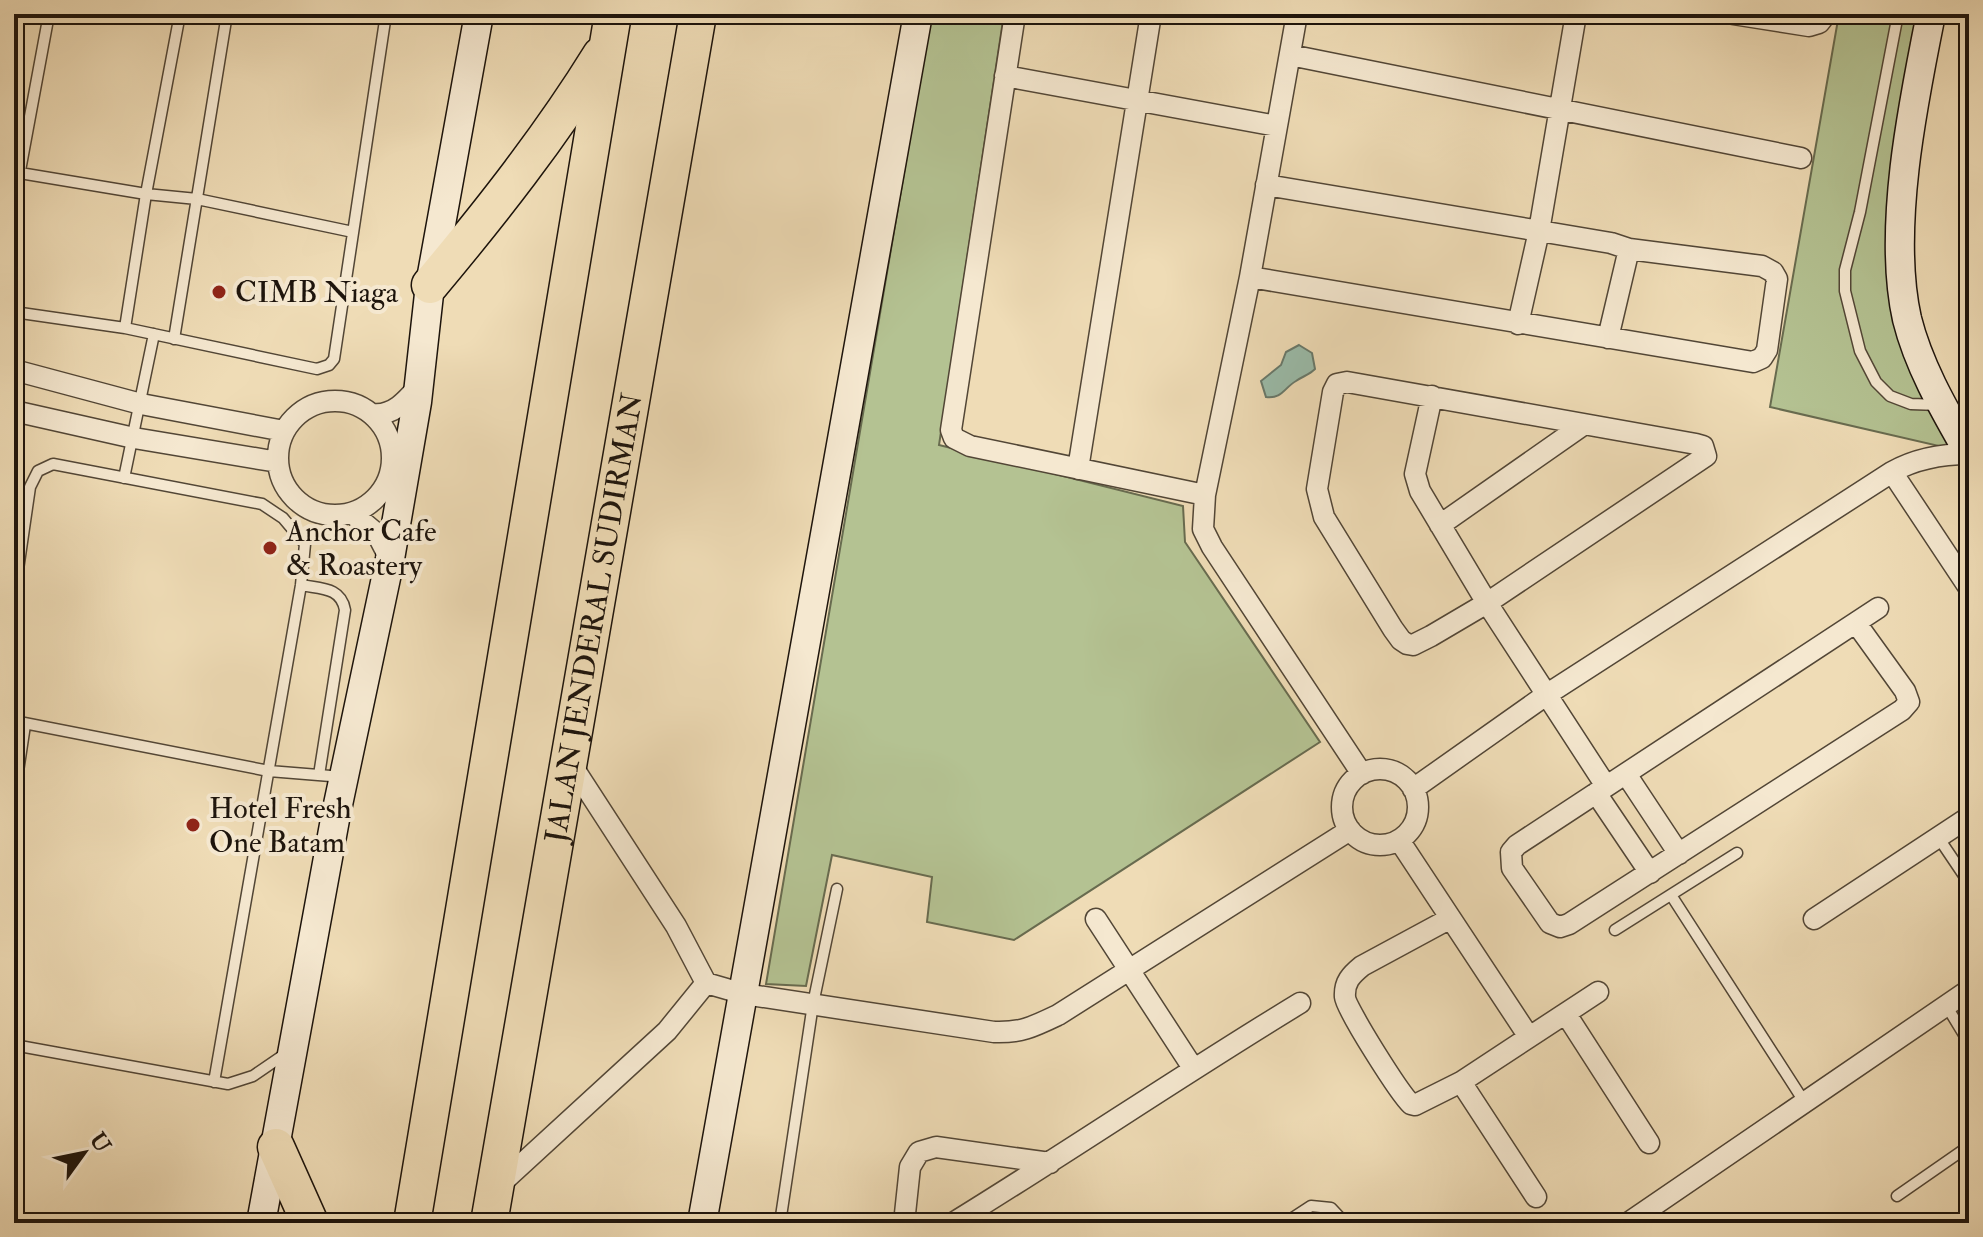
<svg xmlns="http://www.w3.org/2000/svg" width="1983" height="1237" viewBox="0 0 1983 1237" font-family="'IM FELL Double Pica',serif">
<rect width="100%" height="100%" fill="#efdcb6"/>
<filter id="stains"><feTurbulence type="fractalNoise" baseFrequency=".0025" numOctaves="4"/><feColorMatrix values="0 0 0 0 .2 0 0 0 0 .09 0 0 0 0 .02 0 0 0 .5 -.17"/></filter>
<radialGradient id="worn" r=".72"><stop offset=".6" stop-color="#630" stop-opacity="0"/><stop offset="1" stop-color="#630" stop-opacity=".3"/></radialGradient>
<path fill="#b4c292" stroke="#686b4f" stroke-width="2" d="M931,14H1004L939,445L1183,506L1185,542L1320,742L1014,940L927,922L932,877L832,855L806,986L766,984Z
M1839,14H1922L1892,247L1956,450L1770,407Z"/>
<path fill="#9abcaa" stroke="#68796b" stroke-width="2" d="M1299,345L1312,353L1315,369C1309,375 1303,376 1296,381C1284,388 1282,399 1266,397L1261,381L1281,365L1286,352Z"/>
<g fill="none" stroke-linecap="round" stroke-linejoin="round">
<defs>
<path id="lane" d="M1898,14L1860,212L1845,270V291L1860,351L1876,382L1890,396L1911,404L1939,405
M20,173L146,194L197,199L353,232
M14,203L49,14
M14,312L125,328L317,369L329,365L334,359L386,14
M125,328L146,194L180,14
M174,339L227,14
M124,478L154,334
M301,585C321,589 341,587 345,610L319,775
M14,597L30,487L38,471L53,464L262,504L283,518L305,544L301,585L214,1082
M14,721L269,771L343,777
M14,798L25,725
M1938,837L1969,883
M1671,895L1805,1103
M1615,930L1737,853
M1946,1005L1969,1043
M14,1045L228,1084L253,1076L288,1052
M1897,1196L1969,1146
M780,1223L813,1004L837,889
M1285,1223L1311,1206L1331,1208L1345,1223"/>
<path id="street" d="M1015,14L951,430L954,438L970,446L1205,495
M1297,14L1250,277L1205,495L1203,529L1212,547L1362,774
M1733,14L1809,26L1819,23L1826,14
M1290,55L1801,158
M1005,76L1277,126
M1250,277L1753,362L1762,358L1767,350L1777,279L1773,272L1762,266L1629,249L1611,243L1266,185
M1518,324L1539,231L1576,14
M1608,338L1629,249
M14,370L141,404L284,431
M1347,382L1696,444L1703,446L1706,456L1487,603L1431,636L1413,645L1407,644L1401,640L1393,629L1324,517L1317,489L1333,392L1337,384Z
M1432,396L1415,474L1420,491L1487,603L1606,786
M278 458a57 57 0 1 1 114 0a57 57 0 1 1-114 0Z
M14,411L134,438L278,462
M373,414C393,416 406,401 418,387
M1078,469L1151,14
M1892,472L1969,588
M352,513L377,534L390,559
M1440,525L1583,425
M1856,623L1905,691L1909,702L1902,710L1569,924L1560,927L1550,923L1512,868L1511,852L1517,845L1878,608
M569,761L676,926L706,983L744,994L994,1032C1021,1033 1033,1027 1058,1015L1350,830
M1342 807a38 38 0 1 1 76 0a38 38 0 1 1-76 0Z
M1626,774L1679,854
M1413,789L1546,695L1892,472C1915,459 1942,454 1969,454
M1596,793L1650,873
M1399,840L1529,1037
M1096,919L1193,1068
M1449,919L1362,966C1351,975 1344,982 1345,997C1346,1009 1400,1094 1411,1104L1415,1105L1461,1082L1598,992
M1814,919L1969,817
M1566,1014L1649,1143
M1461,1082L1536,1197
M497,1187L667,1031L706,983
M904,1223L910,1167L919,1152L936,1147L1050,1163
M953,1223C1070,1151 1183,1074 1300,1003
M1628,1223L1969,990"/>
<path id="secondary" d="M1931,14C1913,103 1887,230 1907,319C1919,367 1945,411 1969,453
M261,1223L336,814L390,559L417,402L430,285L479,14
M702,1223L918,14"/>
<g id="highway">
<path d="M430,285C491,212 551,136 601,55"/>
<path d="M276,1147L310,1223"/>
<path d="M412,1223L613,14"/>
<path id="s1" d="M489,1223L698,14"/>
</g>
</defs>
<use href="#lane" stroke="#524636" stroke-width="13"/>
<use href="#street" stroke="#524636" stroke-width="23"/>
<use href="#secondary" stroke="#1d140c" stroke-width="31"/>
<use href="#highway" stroke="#1d140c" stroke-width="39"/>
<use href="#lane" stroke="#f5e8d0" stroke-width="10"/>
<use href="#street" stroke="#f5e8d0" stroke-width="20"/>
<use href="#secondary" stroke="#f5e8d0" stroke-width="28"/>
<use href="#highway" stroke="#efdcb6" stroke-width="36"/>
</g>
<g fill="#8f2418" stroke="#f5e8d0" stroke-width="3">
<circle cx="219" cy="292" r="8"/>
<circle cx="270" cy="548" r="8"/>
<circle cx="193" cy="825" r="8"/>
</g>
<g text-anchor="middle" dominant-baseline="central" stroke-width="8" stroke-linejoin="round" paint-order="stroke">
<g font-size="30" fill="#1d140c" stroke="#f5e8d0" text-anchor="start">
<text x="235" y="292">CIMB Niaga</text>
<text x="286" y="531">Anchor Cafe<tspan x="286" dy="34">&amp; Roastery</tspan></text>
<text x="209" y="808">Hotel Fresh<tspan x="209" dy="34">One Batam</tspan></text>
</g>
<g font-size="30" fill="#1d140c" stroke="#f5e8d0">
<text stroke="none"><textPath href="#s1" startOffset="614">JALAN JENDERAL SUDIRMAN</textPath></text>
</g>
</g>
<rect width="1983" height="1237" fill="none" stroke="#efdcb6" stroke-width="48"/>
<rect x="16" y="16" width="1951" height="1205" fill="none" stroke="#1d140c" stroke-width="4"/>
<rect x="24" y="24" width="1935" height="1189" fill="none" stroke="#1d140c" stroke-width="2"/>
<g transform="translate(84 1153) rotate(57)" stroke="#f5e8d0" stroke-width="6" paint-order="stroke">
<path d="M0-6L14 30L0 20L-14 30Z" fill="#1d140c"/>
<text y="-12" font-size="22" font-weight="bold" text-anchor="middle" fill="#1d140c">U</text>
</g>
<rect width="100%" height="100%" filter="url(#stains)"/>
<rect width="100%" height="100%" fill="url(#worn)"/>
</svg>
